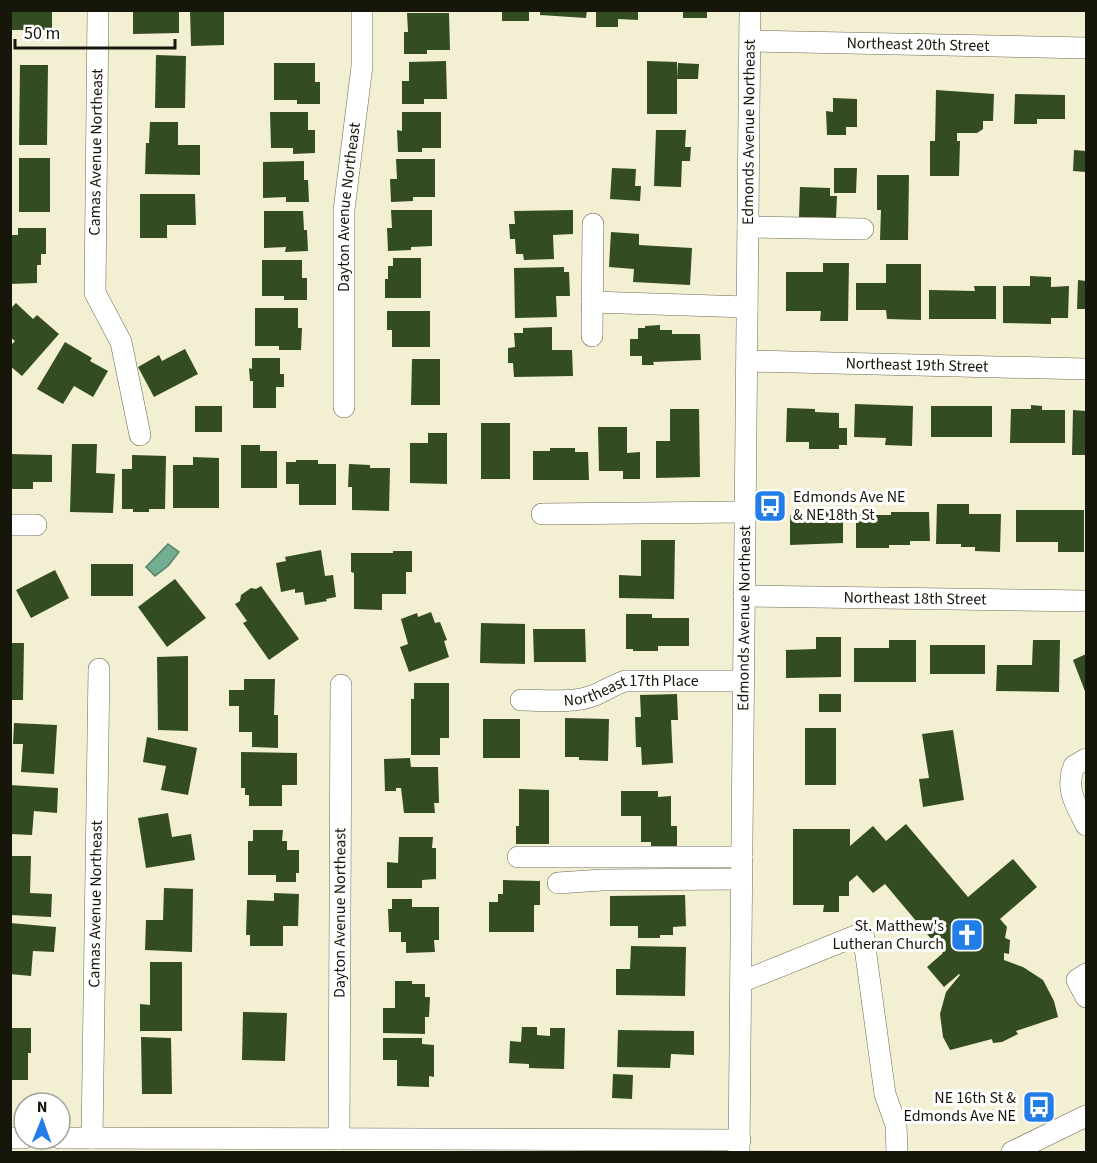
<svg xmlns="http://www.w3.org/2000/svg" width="1097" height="1163" viewBox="0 0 1097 1163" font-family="'Source Sans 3',sans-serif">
<rect width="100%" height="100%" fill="#f2efd2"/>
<path fill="#73ad92" stroke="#57806a" stroke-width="1.5" d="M168,544L179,552L168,566L155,576L146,567Z"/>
<path fill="#344c22" d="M10,10H52V30H10Z
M133,10H179V33L133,34Z
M190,10H224V45L191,46Z
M502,10H529V21H502Z
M540,10H587L586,18L540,15Z
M596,10H638V20L618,19V27H596Z
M683,10H707V18H683Z
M407,13H449L450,50H427V54H404V32H408Z
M156,55L186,56L185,108H155Z
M446,61L447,99H424V104H402V81H409V62Z
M647,61L677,62V114H647Z
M274,63H315V82H320V104H297V100H274Z
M678,63L699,64L698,79H677Z
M20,65H48L47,145H19Z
M936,90L994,94L993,121H983V129L977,133H957V141H960L959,176H930V141H935Z
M1015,94L1065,95V119H1037V124H1014Z
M833,98L857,99V127H846V135H827L826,111L833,112Z
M270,112H308V130H315V153L293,154V148H271Z
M402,112H441V148H422V152H398L397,130L402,131Z
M150,122H178V145H200V175L145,174L146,143H149Z
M656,130H686L685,147H691L690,161H682L681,187L654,186Z
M1074,150L1086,151V172L1073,171Z
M19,158H50V212H19Z
M396,159H435V197H413V201L391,202L390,179H397Z
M304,161V180H308L309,202H286V197L263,198V162Z
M612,168L636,169L635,186H641L640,201L610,199Z
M834,168H857L856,193H834Z
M877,175H909L908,240H880L881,210H877Z
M800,187L830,188V196H837L836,218L799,217Z
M140,194H195L196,225H167V238H140Z
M391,210H432V246L411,247V250L388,251L387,228H392Z
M573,210V234L553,235L554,259L524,260L523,254H516L515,239H510L509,224H515L514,211Z
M264,211H303L304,230H307L308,251L285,252L286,247L264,248Z
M18,228H46V254H41V265H37V283L10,284V235H18Z
M611,232L639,234V245L692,248L690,285L633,282L634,269L609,267Z
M393,258H421V298H385V279H388V266H393Z
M262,260H302V278H307V300H284V296H262Z
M823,263H849L848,321H820L821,311H786V272H823Z
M886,264H921V320L887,319L886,310H856V283H886Z
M564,267V272H569L570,296H556L557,317L515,318L514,268Z
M1030,276L1051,277V287L1069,286L1068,318H1051V324L1003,323V286H1030Z
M1078,280L1086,281V309H1077Z
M974,286H996V319H929V290L975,291Z
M16,303L33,319L37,315L59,334L22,376L10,366V346L15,341L10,337V309Z
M255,308H298V328H302L301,350H279V346H255Z
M387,311H430V347H392V330H387Z
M660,325V330H672V334H700L701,360L653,362L654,365H642V356H630V339H638V328H645V326Z
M552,327V350H572L573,376L514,377L513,363H508V348L515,347L514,333H523V328Z
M65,342L92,358L90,361L108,371L93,397L74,386L63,404L37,389Z
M185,349L198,374L154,397L138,367L159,355L162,361Z
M252,358H280V374H284V387H276V408H253V381H250L249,368L252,369Z
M412,359H440V405H411Z
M855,404L913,406L912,446L885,445L886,438L854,437Z
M1031,405L1042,406V410H1065V443H1010L1011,409H1031Z
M195,406H222V432H195Z
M931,406H992V437H931Z
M787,408L815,409V412L839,413V428H847V445H839V449H809V442H786Z
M670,409H699L700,477L656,478V441H670Z
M1073,410L1086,411V455H1072Z
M481,423H510V479H481Z
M598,427H627V453L640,452V479H623V471H599Z
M428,433H447V484L410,483V443H428Z
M72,444H97L96,473L115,474L113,513L70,512Z
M241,445H260V451H277V488H241Z
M550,448H575V452H588L589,480H533V451H550Z
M10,454L52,455V482H33V489H10Z
M132,455L166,456L165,509H149V512H133V509H122V469H132Z
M193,457L219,458V508H173V465H193Z
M296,460H318V464H336V505H299V484H286V462H296Z
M349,464L370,465V468H390L389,511L352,510V487H348Z
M937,504H969V514H1001L1000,552L975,551V547H961V544H936Z
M816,509H843V543L790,545V515H816Z
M1016,510H1084V552H1058V542H1016Z
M891,512H929L930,541H910V545H889V548H856V515H891Z
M641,540H675L674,599L619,598V575L641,576Z
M321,550L325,576L333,575L336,597L326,599L327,601L305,605L303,592L295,593V589L281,592L276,563L286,561L285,557Z
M393,551H412V572H406V594H382V610L354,609V573L351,572V553H393Z
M91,564H133V596H91Z
M55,570L69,598L31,618L16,590Z
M175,579L206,618L167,647L138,607Z
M261,586L299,639L269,660L243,623L247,621L235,604L240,601L241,595L251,588L256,589Z
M431,612L435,623L440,622L447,640L444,641L449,657L409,672L400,647L408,644L401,619L417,613L418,617Z
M626,614H652V618H689V646H658V651H633V649H626Z
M481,623L525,624V664L480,663Z
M533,629H585L586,662H534Z
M816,637H841V677L786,678V650L816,649Z
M889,640H916V682H854V648H889Z
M1033,640H1060L1059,692L996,691L997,665H1032Z
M10,643H24L23,700H10Z
M930,645H985V674H930Z
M1086,654V694L1073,660Z
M188,656V731L158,730L157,657Z
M244,679H275L274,715H278V748L252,747V732H239V706H229V690H244Z
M414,683H449V738H440V755H411V699H414Z
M677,694L678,720H671L673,763L642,765L641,747H636L635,717H641L640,695Z
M819,694H841V712H819Z
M565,718L609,719L608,761L579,760V757H565Z
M483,719H520V758H483Z
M14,723L57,725L54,774L21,772L23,744H13Z
M805,728H836V785H805Z
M953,730L964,800L923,807L919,779L929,778L922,734Z
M147,737L197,748L188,795L161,790L166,766L143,762Z
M241,752L297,753V785H282V806H249V795H245V788H241Z
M410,758L411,767H438L439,803H434L435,813H404L401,788H396V791H385L384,759Z
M10,785L58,788L57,813L34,811L32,835L10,834Z
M519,789L549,790V844H516V826H519Z
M621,791H658V797L671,796V826H677V846H651V842H641V816H621Z
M168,813L172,837L191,834L195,860L146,868L138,818Z
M906,824L968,897L1013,859L1037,887L1000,919L1007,927L1005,938L1010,940L1009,954L1004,953V960L1023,967L1043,980L1054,1001L1058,1017L1016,1031L1018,1034L1002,1042L993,1043L992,1039L950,1050L943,1037L940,1014L946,992L960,975L959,974L944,987L927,967L943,953L885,884L873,893L857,875L849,882V896H839V912H823L824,905H793V829H850V846L873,826L886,841Z
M253,830H283L282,841H287V850H299V873H296V882H276V875H248V841H253Z
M399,837H433L432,848H436V879L422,880V888H387V862L398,863Z
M10,856H31L30,893L52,894L51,917L10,915Z
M503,880L540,881V905H534V932H489V902H498V894H503Z
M164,888L193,889L192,952L145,950L146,920H163Z
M274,893L299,894L298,926H283V946H250V935H246L247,900L274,901Z
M685,895L686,926L673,927V935H660V938H638V926H610V896Z
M392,899H412V907H439V940H434L435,952L406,953V942H401V932H389L388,909H392Z
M10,923L56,927L54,952L33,951L31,976L10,974Z
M631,946L686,947L685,996L616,995V969H630Z
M150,962H182V1031H140V1004L150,1005Z
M395,981H412V984H425V997H430L429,1017H425V1034L383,1033V1008H395Z
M243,1012L287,1013L285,1061L242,1060Z
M522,1027H537V1035L550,1036V1028H565L564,1069L529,1068V1064L509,1063L510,1041L521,1042Z
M10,1028H31V1053H28V1080H10Z
M618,1030L694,1031V1055L671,1054L670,1068L617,1067Z
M141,1037L171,1038L172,1094H142Z
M383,1038H422V1044L434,1045V1077L429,1076V1087L397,1086V1060H383Z
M613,1074L633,1075L632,1099L612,1098Z"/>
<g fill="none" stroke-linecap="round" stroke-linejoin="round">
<defs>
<g id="minor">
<path d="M98,10L95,293L121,342L140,435"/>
<path id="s1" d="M750,41L1086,48"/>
<path d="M748,227L863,229"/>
<path d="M592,302L747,307"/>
<path d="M592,336L593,224"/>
<path id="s2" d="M747,361L1086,369"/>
<path id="s3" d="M344,407V210L362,66V10"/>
<path d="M542,514L744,512"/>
<path d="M10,525H36"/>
<path id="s4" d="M744,596L1086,601"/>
<path id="s5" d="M521,700C544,700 573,704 595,695C606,690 614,685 625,681H743"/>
<path d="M1086,759L1074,766C1065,790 1076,804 1086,825"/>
<path d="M518,857H742"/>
<path d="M558,883L602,880L741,879"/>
<path d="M1086,974L1077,980L1086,997"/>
<path d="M741,982L863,933L885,1094L896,1125L897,1152"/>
<path d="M10,1138H24"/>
<path d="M60,1138L740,1140"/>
<path id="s6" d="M92,1138L99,669"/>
<path id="s7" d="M339,1139L341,685"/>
<path id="s8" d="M739,1152L750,10"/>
<path d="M1012,1152L1086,1116"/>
</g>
</defs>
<use href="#minor" stroke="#6d6a50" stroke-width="22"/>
<use href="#minor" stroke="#fff" stroke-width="21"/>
</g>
<defs>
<symbol id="bus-square" viewBox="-11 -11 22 22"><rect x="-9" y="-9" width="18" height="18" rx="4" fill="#227de7" stroke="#fff"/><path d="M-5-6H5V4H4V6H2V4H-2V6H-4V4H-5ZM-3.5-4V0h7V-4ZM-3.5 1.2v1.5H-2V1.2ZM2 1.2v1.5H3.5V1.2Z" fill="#fff"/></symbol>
<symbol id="church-square" viewBox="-11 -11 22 22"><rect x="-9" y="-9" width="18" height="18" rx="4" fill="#227de7" stroke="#fff"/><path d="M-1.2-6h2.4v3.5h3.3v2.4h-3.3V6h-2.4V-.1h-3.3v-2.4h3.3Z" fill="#fff"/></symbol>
</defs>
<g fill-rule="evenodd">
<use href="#bus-square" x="751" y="487" width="38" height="38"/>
<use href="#church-square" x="948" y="916" width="38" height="38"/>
<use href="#bus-square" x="1020" y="1088" width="38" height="38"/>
</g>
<g text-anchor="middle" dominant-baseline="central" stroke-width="6" stroke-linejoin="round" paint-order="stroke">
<g font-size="16" fill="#17160b" stroke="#fff">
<text stroke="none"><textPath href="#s1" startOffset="168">Northeast 20th Street</textPath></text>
<text stroke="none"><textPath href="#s8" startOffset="1020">Edmonds Avenue Northeast</textPath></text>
<text transform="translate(96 152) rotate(-89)">Camas Avenue Northeast</text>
<text stroke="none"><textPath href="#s3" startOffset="200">Dayton Avenue Northeast</textPath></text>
<text stroke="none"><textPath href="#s2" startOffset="170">Northeast 19th Street</textPath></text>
<text stroke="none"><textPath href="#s4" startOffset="171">Northeast 18th Street</textPath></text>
<text stroke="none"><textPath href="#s8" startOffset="534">Edmonds Avenue Northeast</textPath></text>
<text stroke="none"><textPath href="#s5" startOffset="112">Northeast 17th Place</textPath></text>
<text stroke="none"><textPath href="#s6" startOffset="234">Camas Avenue Northeast</textPath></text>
<text stroke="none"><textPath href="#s7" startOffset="226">Dayton Avenue Northeast</textPath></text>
</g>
<g font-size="16" fill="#17160b" stroke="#fff" text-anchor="end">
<text x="793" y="497" text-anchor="start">Edmonds Ave NE<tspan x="793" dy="18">&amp; NE 18th St</tspan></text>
<text x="944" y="926">St. Matthew's<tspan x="944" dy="18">Lutheran Church</tspan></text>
<text x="1016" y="1098">NE 16th St &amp;<tspan x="1016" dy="18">Edmonds Ave NE</tspan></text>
</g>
</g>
<rect width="1097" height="1163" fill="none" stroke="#17160b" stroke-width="24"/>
<g transform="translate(42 1121) rotate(1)"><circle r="28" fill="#ffffff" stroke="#a2a29d" stroke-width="1.5"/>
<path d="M0-4.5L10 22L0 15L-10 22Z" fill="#227de7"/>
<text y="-9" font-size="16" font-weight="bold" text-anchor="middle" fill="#17160b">N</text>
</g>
<path d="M15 39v9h160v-9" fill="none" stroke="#17160b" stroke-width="3"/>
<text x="24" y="39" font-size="18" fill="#17160b" stroke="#ffffff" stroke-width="4.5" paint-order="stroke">50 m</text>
</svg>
